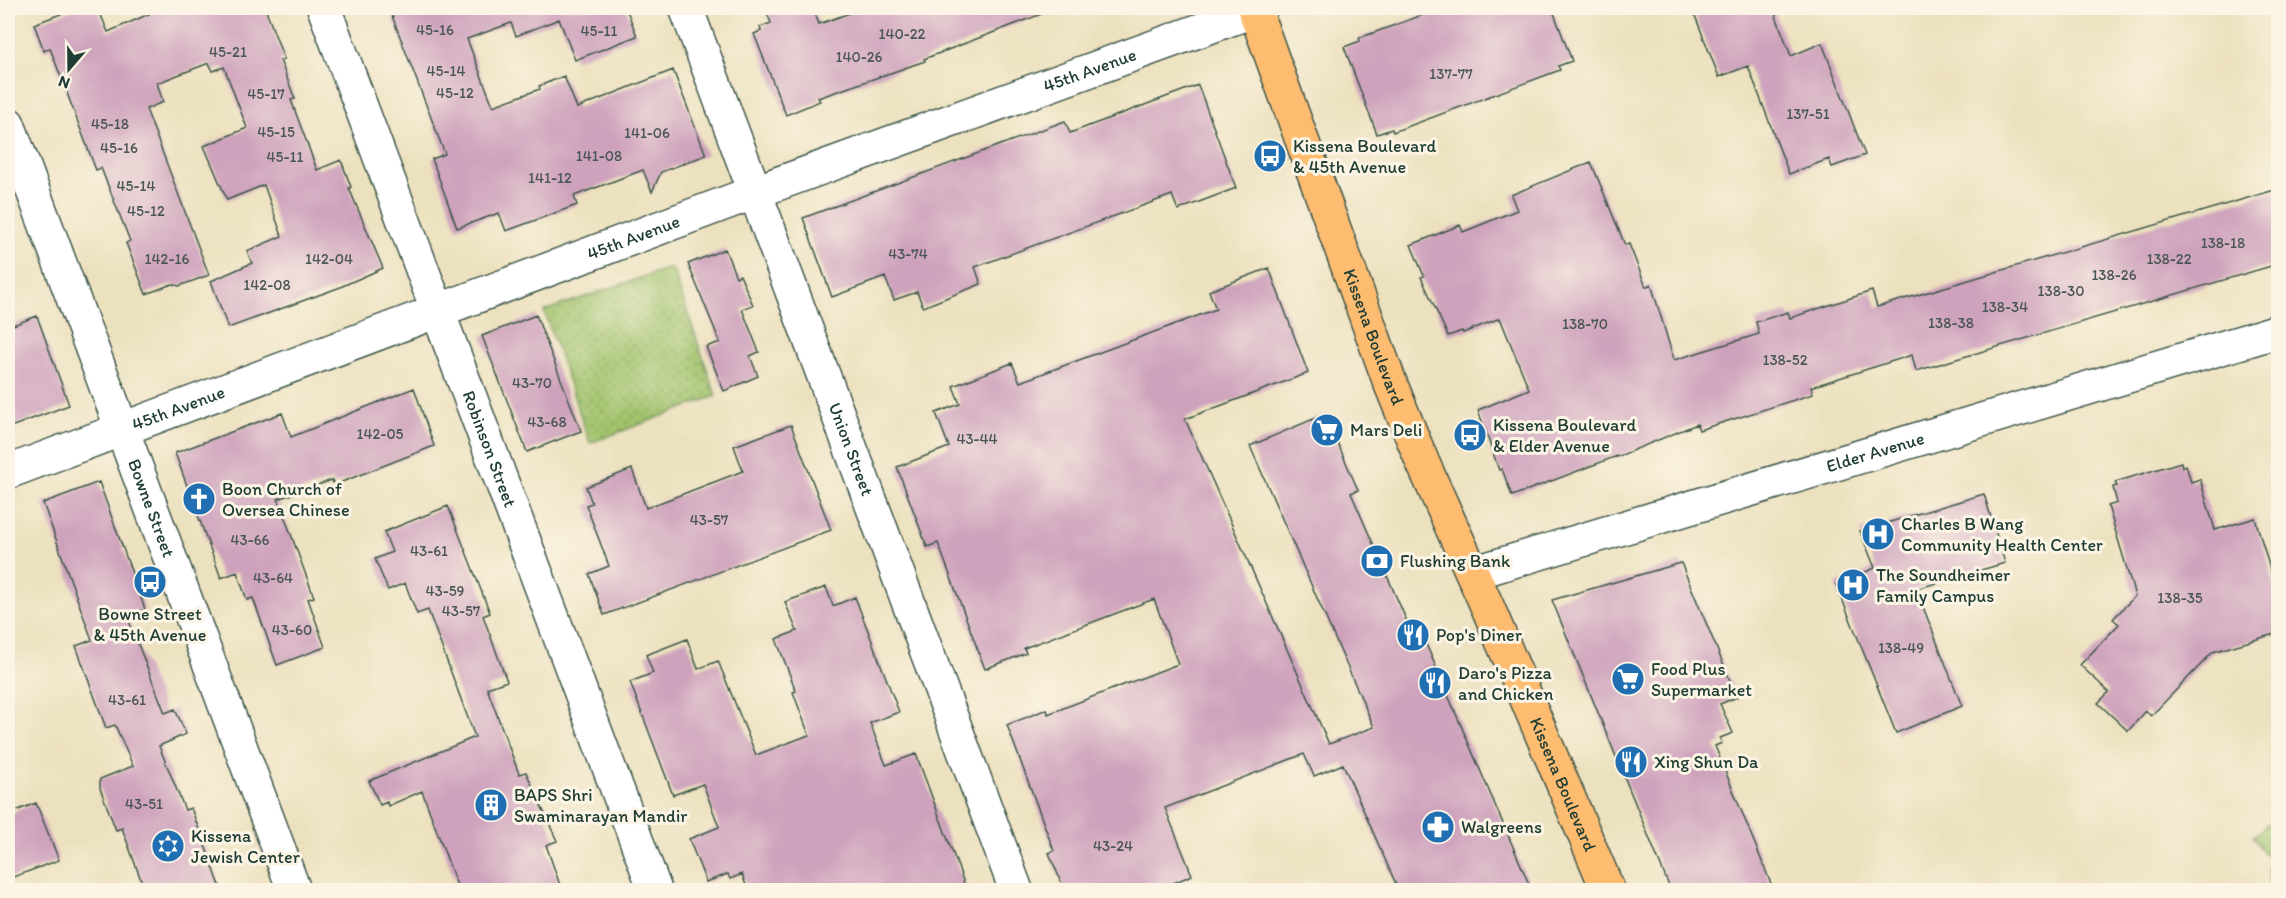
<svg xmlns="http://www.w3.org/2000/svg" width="2286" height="898" viewBox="0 0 2286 898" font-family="Itim,sans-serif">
<defs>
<pattern id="park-dots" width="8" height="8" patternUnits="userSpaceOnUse" patternTransform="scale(1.5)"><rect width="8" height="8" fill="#a1c36c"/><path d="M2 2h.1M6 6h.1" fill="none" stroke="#83a05a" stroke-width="1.8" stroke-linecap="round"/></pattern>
</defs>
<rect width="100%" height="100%" fill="#fcf5e5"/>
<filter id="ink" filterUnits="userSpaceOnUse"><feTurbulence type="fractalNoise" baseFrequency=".0167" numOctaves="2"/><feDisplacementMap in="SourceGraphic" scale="12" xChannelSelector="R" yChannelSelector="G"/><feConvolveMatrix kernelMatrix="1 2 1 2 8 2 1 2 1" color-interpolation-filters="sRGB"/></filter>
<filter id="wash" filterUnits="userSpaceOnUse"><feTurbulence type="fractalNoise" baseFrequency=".008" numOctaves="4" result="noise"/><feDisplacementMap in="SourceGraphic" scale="24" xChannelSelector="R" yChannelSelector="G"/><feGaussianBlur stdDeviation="1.35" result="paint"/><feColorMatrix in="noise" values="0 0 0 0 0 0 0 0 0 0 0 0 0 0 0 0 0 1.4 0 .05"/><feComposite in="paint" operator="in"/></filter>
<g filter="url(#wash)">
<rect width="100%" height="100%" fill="#ece1bf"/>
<path fill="url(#park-dots)" stroke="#608050" stroke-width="1.5" d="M672,267L716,396L590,443L544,311Z
M2278,818V890H2269L2268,866L2278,863L2275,855L2266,856L2253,837L2271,821Z"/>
<g id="blocks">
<path fill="#cea2bc" d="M77,8H98L108,32L149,14L147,8H265L284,59L280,60L295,99L291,100L317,170L341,160L351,187L349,188L383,268L338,288L228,328L211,281L252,263L247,251L282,236L264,185L227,200L204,146L247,128L224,67L213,71L209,63L157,83L163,102L146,109L209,275L179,286L172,284L146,294L126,243L130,241L101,168L96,170L50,48L44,51L34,24Z
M389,8H626L637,36L575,60L559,19L516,36L511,23L467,39L493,106L540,89L539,86L564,76L577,108L673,70L706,155L661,172L652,192L643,170L574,196L577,205L506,231L499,213L457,228L432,159L445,154Z
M765,8H813L819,24L864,8H1052V10L924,59L925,61L818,98L820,101L786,115L754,34L761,31L760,27L771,23Z
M1442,8H1552L1572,61L1558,66L1560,70L1393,132L1392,129L1377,134L1344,47L1360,41L1359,38Z
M1692,8H1773L1791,56L1822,43L1865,155L1832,167L1829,159L1789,174L1748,66L1719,77Z
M1198,85L1236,188L1178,210L1172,195L975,267L981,284L923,307L917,292L894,300L885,277L832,297L803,218L1065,121L1070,133Z
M1591,162L1625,245L1629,244L1646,287L1651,284L1674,360L1759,334L1756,322L1788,312L1790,318L1872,291L1877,307L2278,189V264L1916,371L1912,355L1811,387L1813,394L1699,430L1697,424L1617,457V456L1512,496L1502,469L1499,470L1478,410L1529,389L1500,318L1463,333L1462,331L1448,336L1421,277L1424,276L1411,245L1460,225L1463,232L1517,210L1511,195Z
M725,249L736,277L740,275L753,305L742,309L759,352L750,356L758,376L724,391L706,347L720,342L688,264Z
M1269,268L1308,373L1185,419L1329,744L1374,727L1250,446L1325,414L1358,490L1351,493L1409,626L1417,623L1532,891H1399L1343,764L1314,776L1304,754L1165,808L1192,875L1155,891H1065L1049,853L1054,851L1007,725L1047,709L1048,714L1178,664L1154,599L1024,648L1026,653L985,669L938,543L927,547L897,467L949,447L936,413L960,404L953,386L1012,363L1020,382L1216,309L1209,291Z
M536,315L581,431L527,452L482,336Z
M37,316L69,405L8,428V327Z
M414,388L434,446L334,485L332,480L278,499L314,597L308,599L325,647L277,665L253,598L247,600L237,572L221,578L175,453L282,413L291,437Z
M791,425L831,530L604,615L589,574L609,566L586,505L592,503L586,487L632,469L646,508L743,471L734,446Z
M2181,462L2182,467L2186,465L2191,482L2200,479L2215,530L2255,518L2278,596V633L2213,652L2151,716L2146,711L2128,731L2098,703L2109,692L2080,665L2119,624L2113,619L2135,596L2108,506L2117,503L2113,487L2117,486L2115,482Z
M99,482L145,609L127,616L165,713L175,709L186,734L159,746L185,810L191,808L222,891H145L122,828L116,830L100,788V779L133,766L115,725L106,728L76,646L92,640L43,503Z
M1984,494L2005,563L1916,589L1962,706L1896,733L1836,584L1875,568L1860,531Z
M448,506L490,613L483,616L507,681L487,688L519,774L526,772L557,841L546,845L562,891H459L422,791L388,806L387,802L380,805L369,781L475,737L428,610L417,614L405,583L388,590L375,559L392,552L384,532Z
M1681,563L1737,697L1720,704L1733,733L1720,738L1722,743L1715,746L1774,891H1671L1552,600Z
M826,587L833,606L855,597L899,712L870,723L886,765L916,754L967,891H748L742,874L730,879L728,874L706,882L689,839L719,827L703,784L673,795L630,682L653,673L646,655L687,639L698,669L718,661L756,755L809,735L793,692L796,691L776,639L797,631L785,602Z
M36,803L59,860L8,879V814Z"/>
</g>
</g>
<g filter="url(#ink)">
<use href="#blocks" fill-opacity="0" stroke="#3e5649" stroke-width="1.5"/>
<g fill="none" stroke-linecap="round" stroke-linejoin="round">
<defs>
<g id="minor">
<path id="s1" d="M324,8L655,890"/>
<path id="s2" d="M686,8L1016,890"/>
<path id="s3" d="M8,124L294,890"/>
<path id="s4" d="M8,472L755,192L1261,8"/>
<path id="s5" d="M1473,573L2278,331"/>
</g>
<g id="major">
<path id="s6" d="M1254,8L1389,380L1422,461L1488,608L1608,890"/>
</g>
</defs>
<use href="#minor" stroke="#3e5649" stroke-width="36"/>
<use href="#major" stroke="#3e5649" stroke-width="36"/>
<use href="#minor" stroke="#fff" stroke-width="33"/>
<use href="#major" stroke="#febc71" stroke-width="33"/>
</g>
</g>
<defs>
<symbol id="bus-disc" viewBox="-11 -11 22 22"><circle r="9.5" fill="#1f6fb2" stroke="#fcf5e5"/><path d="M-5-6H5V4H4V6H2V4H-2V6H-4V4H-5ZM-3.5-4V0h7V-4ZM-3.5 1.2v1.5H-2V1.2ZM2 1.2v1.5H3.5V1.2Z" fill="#fff"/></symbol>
<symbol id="supermarket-disc" viewBox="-11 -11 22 22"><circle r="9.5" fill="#1f6fb2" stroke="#fcf5e5"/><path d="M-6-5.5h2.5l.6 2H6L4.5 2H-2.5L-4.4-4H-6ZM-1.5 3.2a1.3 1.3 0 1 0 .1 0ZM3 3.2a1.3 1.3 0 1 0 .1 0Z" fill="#fff"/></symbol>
<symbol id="church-disc" viewBox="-11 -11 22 22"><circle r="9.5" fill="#1f6fb2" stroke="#fcf5e5"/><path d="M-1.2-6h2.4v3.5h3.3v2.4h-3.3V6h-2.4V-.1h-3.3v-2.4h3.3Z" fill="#fff"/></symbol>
<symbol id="hospital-disc" viewBox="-11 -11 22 22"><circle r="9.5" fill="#1f6fb2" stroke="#fcf5e5"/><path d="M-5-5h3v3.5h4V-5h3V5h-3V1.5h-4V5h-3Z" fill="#fff"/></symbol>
<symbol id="bank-disc" viewBox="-11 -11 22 22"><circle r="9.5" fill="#1f6fb2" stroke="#fcf5e5"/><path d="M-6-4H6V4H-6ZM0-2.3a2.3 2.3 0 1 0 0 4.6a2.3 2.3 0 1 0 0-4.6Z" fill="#fff"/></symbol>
<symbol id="restaurant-disc" viewBox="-11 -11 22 22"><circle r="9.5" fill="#1f6fb2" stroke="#fcf5e5"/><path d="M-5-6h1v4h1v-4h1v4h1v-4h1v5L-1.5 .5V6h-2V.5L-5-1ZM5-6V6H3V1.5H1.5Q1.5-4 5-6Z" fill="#fff"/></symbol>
<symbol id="building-disc" viewBox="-11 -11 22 22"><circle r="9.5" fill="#1f6fb2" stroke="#fcf5e5"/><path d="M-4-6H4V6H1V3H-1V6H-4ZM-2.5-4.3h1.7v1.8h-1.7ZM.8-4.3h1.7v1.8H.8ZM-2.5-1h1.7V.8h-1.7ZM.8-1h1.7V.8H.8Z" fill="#fff"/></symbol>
<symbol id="pharmacy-disc" viewBox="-11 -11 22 22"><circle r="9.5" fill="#1f6fb2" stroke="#fcf5e5"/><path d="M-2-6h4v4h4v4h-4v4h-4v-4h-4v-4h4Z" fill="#fff"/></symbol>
<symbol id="synagogue-disc" viewBox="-11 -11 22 22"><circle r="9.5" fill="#1f6fb2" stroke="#fcf5e5"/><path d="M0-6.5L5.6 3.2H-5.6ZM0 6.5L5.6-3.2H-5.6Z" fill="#fff"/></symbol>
</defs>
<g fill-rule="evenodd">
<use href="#bus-disc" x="1251" y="137" width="38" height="38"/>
<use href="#supermarket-disc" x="1308" y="411" width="38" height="38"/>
<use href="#bus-disc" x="1451" y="416" width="38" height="38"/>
<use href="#church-disc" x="180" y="480" width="38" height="38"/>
<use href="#hospital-disc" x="1859" y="515" width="38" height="38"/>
<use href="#bank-disc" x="1358" y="542" width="38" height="38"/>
<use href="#bus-disc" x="131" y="563" width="38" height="38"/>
<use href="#hospital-disc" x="1834" y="566" width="38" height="38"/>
<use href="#restaurant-disc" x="1394" y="616" width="38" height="38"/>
<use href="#supermarket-disc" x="1609" y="660" width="38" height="38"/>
<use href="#restaurant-disc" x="1416" y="664" width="38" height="38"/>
<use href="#restaurant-disc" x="1612" y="743" width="38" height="38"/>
<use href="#building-disc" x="472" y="786" width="38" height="38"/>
<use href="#pharmacy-disc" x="1419" y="808" width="38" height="38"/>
<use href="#synagogue-disc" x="149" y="827" width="38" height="38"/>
</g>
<g text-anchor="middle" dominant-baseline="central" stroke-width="6" stroke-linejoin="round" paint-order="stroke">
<g font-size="15" fill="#4b5656">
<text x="435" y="30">45-16</text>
<text x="599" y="31">45-11</text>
<text x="902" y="34">140-22</text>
<text x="228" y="52">45-21</text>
<text x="859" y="57">140-26</text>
<text x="446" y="71">45-14</text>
<text x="1451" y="74">137-77</text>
<text x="455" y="93">45-12</text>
<text x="266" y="94">45-17</text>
<text x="1808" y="114">137-51</text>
<text x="110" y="124">45-18</text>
<text x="276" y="132">45-15</text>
<text x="647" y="133">141-06</text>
<text x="119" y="148">45-16</text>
<text x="599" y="156">141-08</text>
<text x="285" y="157">45-11</text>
<text x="550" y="178">141-12</text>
<text x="136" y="186">45-14</text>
<text x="146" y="211">45-12</text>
<text x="2223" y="243">138-18</text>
<text x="908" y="254">43-74</text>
<text x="167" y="259">142-16</text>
<text x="329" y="259">142-04</text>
<text x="2169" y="259">138-22</text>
<text x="2114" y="275">138-26</text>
<text x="267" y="285">142-08</text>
<text x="2061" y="291">138-30</text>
<text x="2005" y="307">138-34</text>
<text x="1951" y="323">138-38</text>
<text x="1585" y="324">138-70</text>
<text x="1785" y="360">138-52</text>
<text x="532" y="383">43-70</text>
<text x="547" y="422">43-68</text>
<text x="380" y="434">142-05</text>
<text x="977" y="439">43-44</text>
<text x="709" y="520">43-57</text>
<text x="250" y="540">43-66</text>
<text x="429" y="551">43-61</text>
<text x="273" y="578">43-64</text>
<text x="445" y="591">43-59</text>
<text x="2180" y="598">138-35</text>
<text x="461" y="611">43-57</text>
<text x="292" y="630">43-60</text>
<text x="1901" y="648">138-49</text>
<text x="127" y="700">43-61</text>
<text x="144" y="804">43-51</text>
<text x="1113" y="846">43-24</text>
</g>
<g font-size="18" fill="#1f3d34" stroke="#fcf5e5">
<text stroke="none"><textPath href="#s4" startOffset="1154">45th Avenue</textPath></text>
<text stroke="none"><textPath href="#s4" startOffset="668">45th Avenue</textPath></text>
<text stroke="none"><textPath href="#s6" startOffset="350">Kissena Boulevard</textPath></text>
<text stroke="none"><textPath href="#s4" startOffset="182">45th Avenue</textPath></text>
<text stroke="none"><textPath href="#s1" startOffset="471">Robinson Street</textPath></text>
<text stroke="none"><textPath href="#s2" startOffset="471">Union Street</textPath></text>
<text stroke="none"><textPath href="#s5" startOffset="420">Elder Avenue</textPath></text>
<text stroke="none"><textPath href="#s3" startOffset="410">Bowne Street</textPath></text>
<text stroke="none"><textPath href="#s6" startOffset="836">Kissena Boulevard</textPath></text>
</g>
<g font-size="18" fill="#1f3d34" stroke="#fcf5e5" text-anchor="start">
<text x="1293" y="146">Kissena Boulevard<tspan x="1293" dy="21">&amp; 45th Avenue</tspan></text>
<text x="1493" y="425">Kissena Boulevard<tspan x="1493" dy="21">&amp; Elder Avenue</tspan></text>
<text x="1350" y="430">Mars Deli</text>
<text x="222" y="489">Boon Church of<tspan x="222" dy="21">Oversea Chinese</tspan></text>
<text x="1901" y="524">Charles B Wang<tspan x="1901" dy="21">Community Health Center</tspan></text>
<text x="1400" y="561">Flushing Bank</text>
<text x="1876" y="575">The Soundheimer<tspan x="1876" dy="21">Family Campus</tspan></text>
<text x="150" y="614" text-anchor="middle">Bowne Street<tspan x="150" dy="21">&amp; 45th Avenue</tspan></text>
<text x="1436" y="635">Pop's Diner</text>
<text x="1651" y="669">Food Plus<tspan x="1651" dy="21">Supermarket</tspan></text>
<text x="1458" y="673">Daro's Pizza<tspan x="1458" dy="21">and Chicken</tspan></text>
<text x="1654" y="762">Xing Shun Da</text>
<text x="514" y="795">BAPS Shri<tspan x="514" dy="21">Swaminarayan Mandir</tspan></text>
<text x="1461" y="827">Walgreens</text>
<text x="191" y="836">Kissena<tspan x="191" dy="21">Jewish Center</tspan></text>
</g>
</g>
<rect width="2286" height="898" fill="none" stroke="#fcf5e5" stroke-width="30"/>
<g transform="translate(69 69) rotate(200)" stroke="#fcf5e5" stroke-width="4.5" paint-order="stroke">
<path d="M0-4.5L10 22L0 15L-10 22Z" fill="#1f3d34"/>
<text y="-9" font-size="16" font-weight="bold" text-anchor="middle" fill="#1f3d34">N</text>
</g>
</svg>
